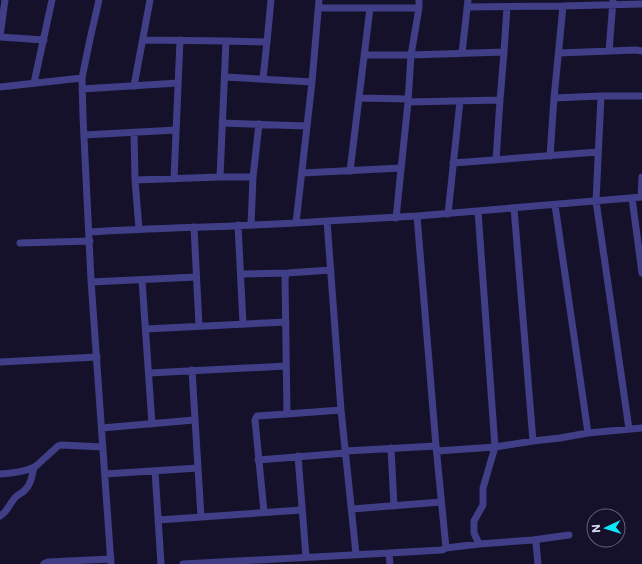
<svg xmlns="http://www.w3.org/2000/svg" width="642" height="564" viewBox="0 0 642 564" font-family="Inter,sans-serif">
<rect width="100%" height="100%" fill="#15112a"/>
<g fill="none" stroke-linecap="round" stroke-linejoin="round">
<path stroke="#3f3e87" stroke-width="7" d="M99,0L90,39L82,78L83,117L91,280L111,564
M467,7L563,6
M319,8H419
M0,36L5,0
M0,37L44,40
M143,40L226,41
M609,51L613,1
M504,52L507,7
M462,53L468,0
M559,53L636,50L642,51
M364,55H411L504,52L500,100L408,102
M225,77L312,82
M263,79L267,41
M34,83L52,0
M134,86L150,0
M0,87L82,78
M82,89L178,83
M601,96H642
M359,98L408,99
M554,98L601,96L596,201L629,429
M222,123L307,126
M134,132L135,180
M84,135L176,130
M550,156L554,98L563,6L642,4
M496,160L500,100
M453,163L598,152
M350,171L370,8
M302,173L401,168
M220,177L226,41L267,42L271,0
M253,177L259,124
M174,179L180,40
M641,197L642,177
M632,198L642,273
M555,205L588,433
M514,208L533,441
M478,211L495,447L483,488V505L474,521V533L479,544
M448,214L460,101
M417,216L642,197
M396,218L408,102L411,55L419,8V0
M296,223L312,82L319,0
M238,225L243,324
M194,227L199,326
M139,229L135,180L220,177H253L251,225
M89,232C168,227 248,227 327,221
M20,243L90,241
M331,270L287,273L285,278L287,414L341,410
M241,274L287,273
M142,280L152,424
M91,282L196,277
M146,329L286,322
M0,362L97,357
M192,370L201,517
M149,373L286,366
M102,428L194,420
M391,448L394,506
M346,451L436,446
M437,451L495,447L533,441L560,438L588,433L642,428
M298,456L306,557
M258,460L346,453
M155,471L161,564
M0,474C12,473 25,472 36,466L58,446L61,445L103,447
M105,474L198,468
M352,509L441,502
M264,512L255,420L257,416L287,414
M0,516C9,510 8,506 14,499C16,495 21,494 24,491C31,485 32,476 34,467
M158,520L302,510
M533,540L569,535
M446,548L479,544L533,540H535L536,543L538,564
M356,554L341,410L327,221L417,216L436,446L446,548L442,550L389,553
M44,564L48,562L111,559
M183,564L389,553L390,564"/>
</g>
<g transform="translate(606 528) rotate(266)"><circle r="19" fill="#15112a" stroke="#65627f"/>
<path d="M0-3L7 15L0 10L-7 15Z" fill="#0de8f8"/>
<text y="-6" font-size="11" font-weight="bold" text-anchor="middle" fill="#dedbfe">N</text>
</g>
</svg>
